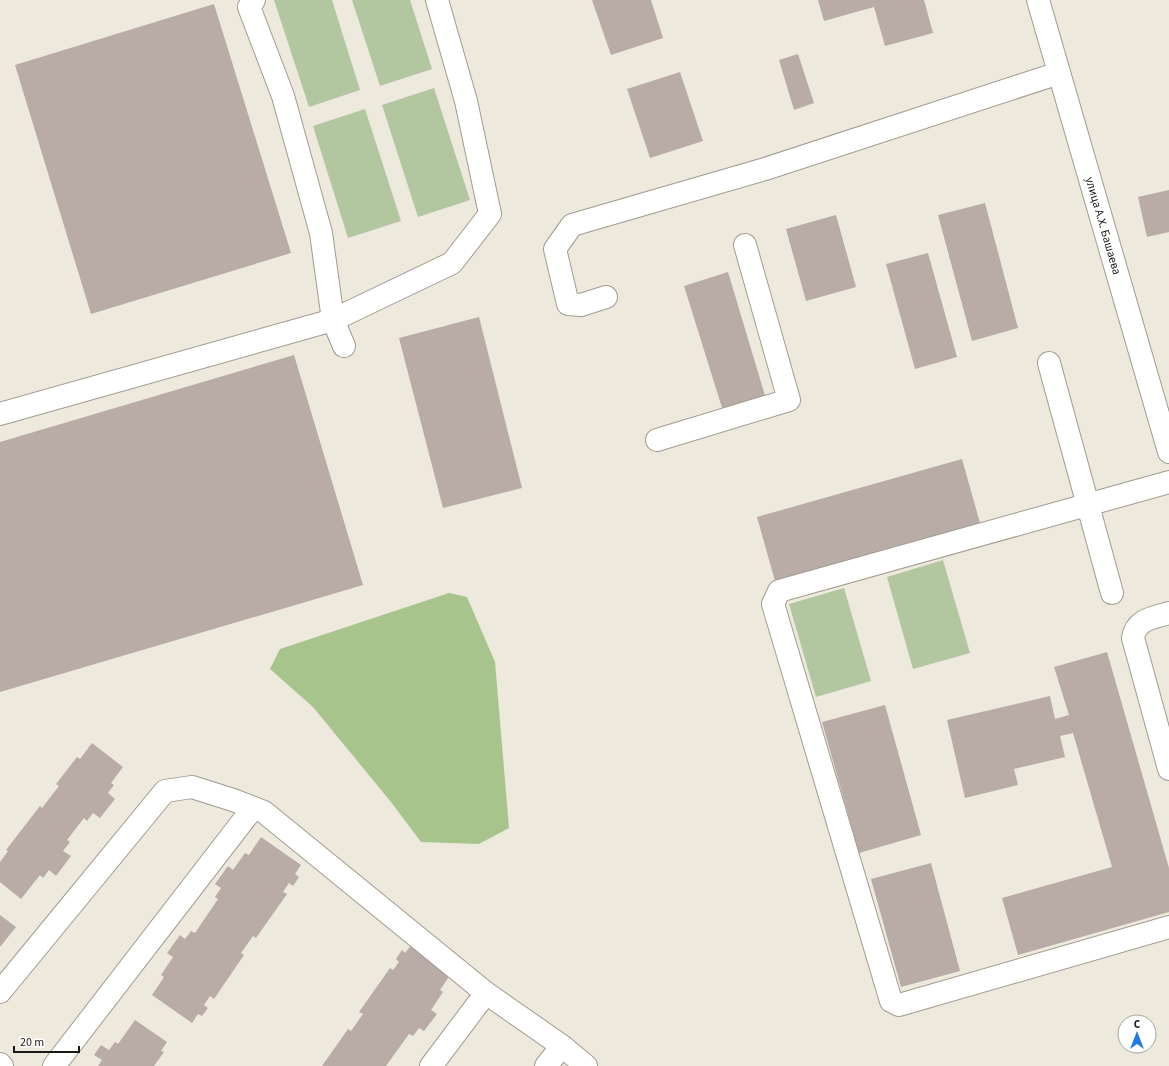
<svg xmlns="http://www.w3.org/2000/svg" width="1169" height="1066" viewBox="0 0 1169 1066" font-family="'Source Sans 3',sans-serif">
<rect width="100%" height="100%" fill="#eee9dd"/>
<path fill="#b2c6a0" d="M274,0H332L360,90L309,107Z
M352,0H410L432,69L380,86Z
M434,88L470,200L418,217L382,105Z
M365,109L401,221L348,238L313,126Z
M943,560L970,653L913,669L887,577Z
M844,588L871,681L816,697L789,604Z"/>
<path fill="#a8c48d" d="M449,593L467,597L495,662L509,828L479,844L421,842L391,802L313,707L270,669L280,649Z"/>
<path fill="#b9aba6" d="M592,0H651L663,38L611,55Z
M818,0H924L933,33L885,46L874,7L824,21Z
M214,4L291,253L91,314L15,65Z
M798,54L814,103L794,110L779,60Z
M680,72L703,141L650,158L627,89Z
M1169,190V232L1147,237L1138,197Z
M985,203L1018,328L972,341L938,215Z
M836,215L856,287L806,301L786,229Z
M928,253L957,357L915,369L886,264Z
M728,272L766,399L723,411L684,286Z
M479,317L522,488L443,508L399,338Z
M294,355L363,585L0,692V442Z
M962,459L980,523L775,581L757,517Z
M1107,652L1169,868V912L1018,955L1002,898L1112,867L1073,733L1060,736L1065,757L1014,769L1018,785L965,798L947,720L1050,696L1055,719L1069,715L1054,667Z
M885,705L921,835L859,853L822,722Z
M92,743L123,767L111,783L114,785L108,793L115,799L100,818L93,813L87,821L84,818L67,840L70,842L63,851L71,856L56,876L49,870L43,878L40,875L21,899L0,882V862L8,851L6,850L40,806L42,808L59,786L56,784L77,757L80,759Z
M261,837L301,865L295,874L299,877L293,886L289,883L283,892L287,894L256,938L253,936L241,953L244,955L214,999L210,996L204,1005L208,1008L202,1016L198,1014L192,1023L152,995L164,977L161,975L173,957L167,953L180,935L185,939L191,931L195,933L218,899L215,897L221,888L215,884L228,866L233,870L245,853L249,855Z
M931,863L960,971L901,987L871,879Z
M0,915L16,927L0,947Z
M412,944L452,972L440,990L443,992L431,1010L437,1014L424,1031L419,1028L413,1036L409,1034L386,1066H322L348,1029L351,1031L363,1014L359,1012L390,968L393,970L399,962L396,959L402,950L405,953Z
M135,1020L167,1042L161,1051L164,1052L154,1066H98L102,1060L94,1055L101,1045L109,1050L115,1042L118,1044Z"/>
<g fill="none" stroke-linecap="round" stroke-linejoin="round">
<defs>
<g id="minor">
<path d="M254,0L249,7L283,96L321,233L333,320L344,346"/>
<path id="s1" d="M1038,0L1169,452"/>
<path d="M606,297L581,305L568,304L555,249L572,225L765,169L1059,73"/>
<path d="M1049,363L1112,593"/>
<path d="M0,414L333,320L452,263L490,214L466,101L437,0"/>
<path d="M657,440L789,400L745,245"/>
<path d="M1169,482L779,591L773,604L891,1001L899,1005L1169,927"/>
<path d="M1169,613C1153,618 1136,619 1133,638L1169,769"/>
<path d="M0,992L165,791L192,787L233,800L264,812L486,993L562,1046L586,1066"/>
<path d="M0,1064L2,1066"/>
<path d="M54,1066L253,808"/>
<path d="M431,1066L486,993"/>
<path d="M546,1066L562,1046"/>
</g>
</defs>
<use href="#minor" stroke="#a09b90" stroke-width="24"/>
<use href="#minor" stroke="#fff" stroke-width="22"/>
</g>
<g text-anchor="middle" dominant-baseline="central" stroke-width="3.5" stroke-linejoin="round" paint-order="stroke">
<g font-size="12" fill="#1a1914" stroke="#fff">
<text stroke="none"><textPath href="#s1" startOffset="235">улица А.Х. Башаева</textPath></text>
</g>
</g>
<g transform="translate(1137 1034)"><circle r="19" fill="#ffffff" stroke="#a3a3a1"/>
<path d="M0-3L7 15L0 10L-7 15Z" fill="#2379e3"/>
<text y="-6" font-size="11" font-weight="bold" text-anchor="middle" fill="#1a1914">С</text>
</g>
<path d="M14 1046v6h65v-6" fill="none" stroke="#1a1914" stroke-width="2"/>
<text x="20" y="1046" font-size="12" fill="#1a1914" stroke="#ffffff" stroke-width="3" paint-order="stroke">20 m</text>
</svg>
